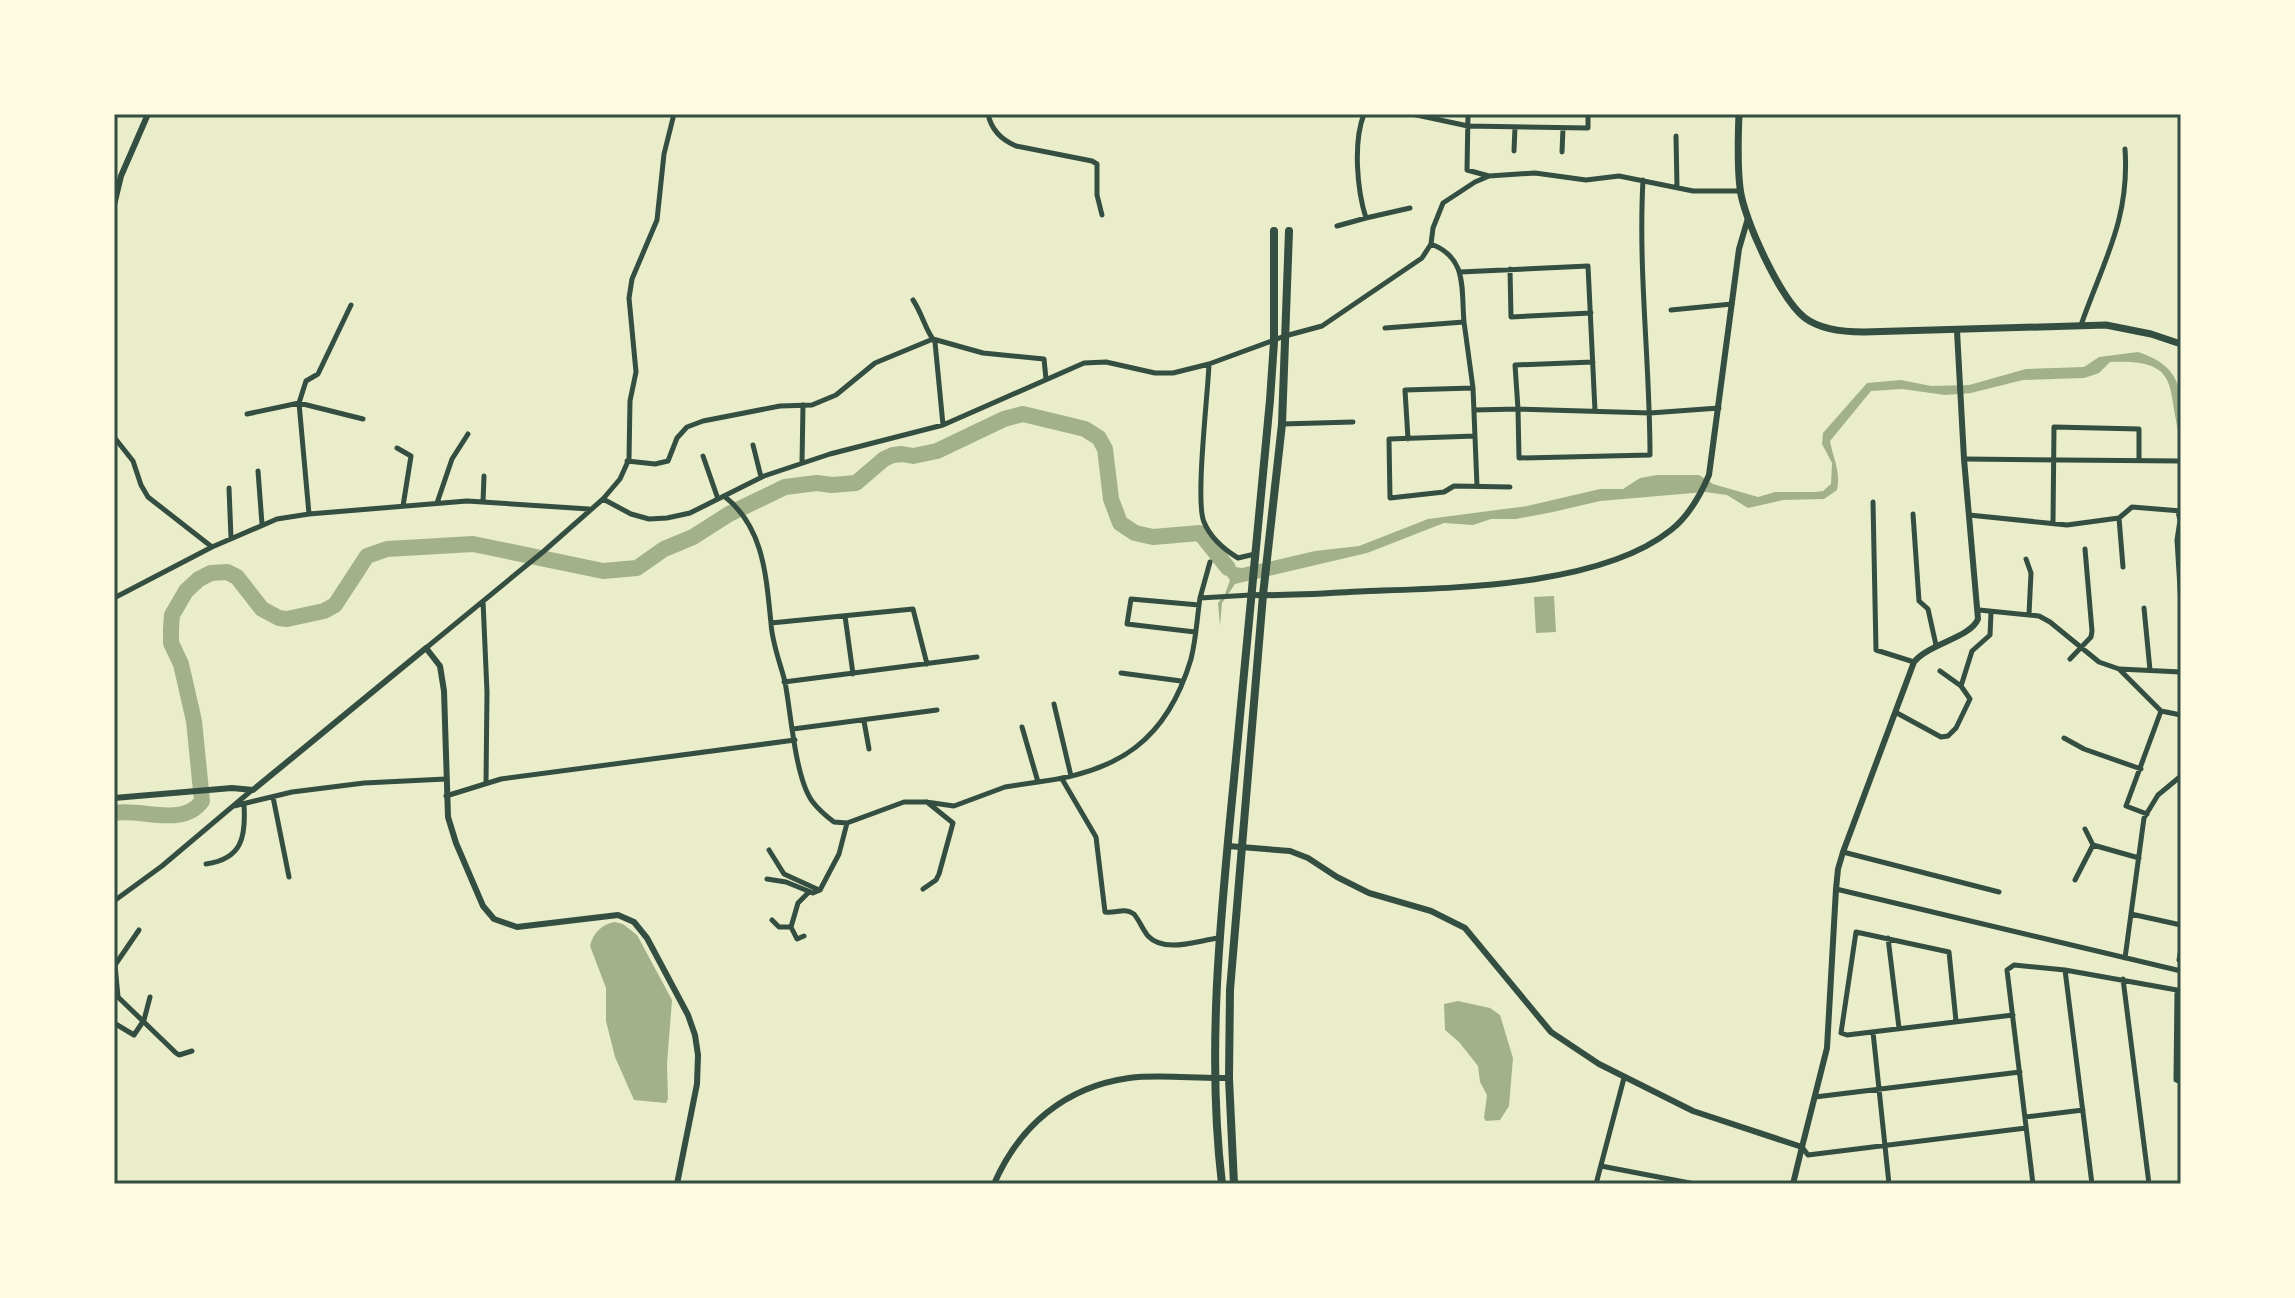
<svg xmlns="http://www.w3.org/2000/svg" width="2295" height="1298" viewBox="0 0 2295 1298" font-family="'Times New Roman',serif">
<rect width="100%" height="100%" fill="#e9edc9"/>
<path fill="#a3b18a" d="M2138,352C2187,368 2181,396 2181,440C2165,388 2184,359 2110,362L2099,373L2084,378L2023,380L1971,393L1945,395L1902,389L1871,391L1830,441C1833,458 1841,471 1837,490L1824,499L1783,500L1748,508L1727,495L1705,492L1600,501L1553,512L1516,519H1491L1473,525L1444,523L1367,553L1235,584L1222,603L1220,626L1218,603L1225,594L1230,580L1213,557L1219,550L1235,567L1242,568L1315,551L1359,546L1428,519L1527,506L1600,489H1623L1640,478L1657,475H1699L1713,484L1758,497L1775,492H1815L1823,491L1831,484L1832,463L1822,444L1823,433L1867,383L1901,380L1931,386L1969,385L2026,369L2084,367L2099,357Z
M1554,596L1556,632L1536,633L1534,597Z
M615,922L623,924L637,935L672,1000L667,1064L668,1099L666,1103L634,1100L615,1057L606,1021V988L590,946C593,933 602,924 615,922Z
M1458,1001L1490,1008L1500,1015L1513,1058L1509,1106L1500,1120L1486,1121L1484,1118L1487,1095L1480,1082L1478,1066L1459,1042L1445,1030L1444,1004Z"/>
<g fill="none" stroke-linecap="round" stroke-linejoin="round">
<path stroke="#a3b18a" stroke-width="16" d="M114,813C141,808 183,828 202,801L194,721L181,664L171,643V628L172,615L186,591L199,579L211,573L227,572L237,577L262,609L279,618L287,619L324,611L335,605L367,556L387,549L473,544L603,571L637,568L664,549L693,537L729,514L785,487L817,483L832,485L856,483L884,459L893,455L902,454L913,456L937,451L1004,419L1023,414L1085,429L1099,438L1105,449L1111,499L1120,523L1135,533L1153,537L1200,533L1228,568"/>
<path stroke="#344e41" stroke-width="5" d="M988,114C991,129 1002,140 1016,146L1092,161L1097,164V195L1102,215
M1364,114C1353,142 1357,190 1366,218L1410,208
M1412,114L1468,126L1588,128V114
M1468,114L1467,170L1489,176
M1676,136L1677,187
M1514,151L1515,127
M1562,152L1563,128
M1337,226L1366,218
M1510,269L1511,317L1591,313
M1460,272L1588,266L1595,411
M913,300C922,313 926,332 935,342L943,425
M1671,310L1732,304
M1464,322L1473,388L1477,486
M2081,325C2103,262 2130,219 2125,149
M1385,328L1464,322C1461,289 1468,258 1431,244
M1593,362L1515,365L1518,409L1650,413L1719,408
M1209,364C1208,393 1195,502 1204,522C1210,537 1225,550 1238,558L1255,554
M1474,410L1518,409L1519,458L1650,455C1650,363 1638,272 1643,180
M247,414L299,403L363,419
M1282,424L1353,422
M1475,436L1389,439L1390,498L1444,492L1454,486L1510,487
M114,437L133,461L141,485L148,497L212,547
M1408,439L1405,390L1473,388
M753,445L761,477
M397,448L411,456L403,506
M703,456L718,499
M1964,459L2181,461
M627,461L655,464L668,461L677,438L687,427L703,421L780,406L812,405L836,395L875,363L933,339L983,353L1044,359L1046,379
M802,463L803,405
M258,471L262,524
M229,488L231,538
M724,496C764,527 766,576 771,623C772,643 780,662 785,682C791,713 795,777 812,801C818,809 826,816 834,822L847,823L904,802H926L954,806L1005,787L1038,782
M603,499L631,514L649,519L667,518L690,513L764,476L830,454L943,425L1084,363L1106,362L1155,373H1173L1209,364L1285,336L1322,326L1422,258L1431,244L1433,228L1443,203L1475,182L1489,176L1535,173L1586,180L1619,176L1693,191H1740
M483,502L484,476
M1873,502L1876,650L1914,662
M437,503L452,459L468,434
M2178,512L2180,520L2177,540L2181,604
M309,514L299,403L306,381L318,374L351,305
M1913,514L1919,601L1928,609L1936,645
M1969,515L2067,525L2119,518L2132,507L2181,511
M2119,518L2123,567
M2053,523L2054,427L2139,429V460
M2026,559L2031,573L2029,614
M114,598L212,547L277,519L309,514L467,501L589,509
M1200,598L1210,562
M483,601L487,692L486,783
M2144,608L2150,670
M1979,610L2039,616L2050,622L2099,662L2119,669L2181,672
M845,616L853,674
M771,623L913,609L927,664
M1195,632L1127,624L1131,599L1199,605
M426,648L544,551L603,499L620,479L629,459L630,401L636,372L629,298L632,279L657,220L664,154L674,114
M2070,659L2091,637L2092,631L2085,549
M2120,670L2161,711L2181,715
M1121,673L1181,681
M784,682L977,657
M1961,686L1972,651L1990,635L1991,613
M1054,704L1071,776
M1897,713L1941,737L1948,736L1956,728L1970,699L1961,686L1940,671
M864,721L869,749
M1022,727L1038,782C1119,772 1167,740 1191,659C1196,640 1197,618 1200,598L1251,595
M793,729L937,710
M2064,738L2084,749L2141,769
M1062,779L1096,837L1105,912C1116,914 1123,907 1134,914C1139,920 1143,930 1148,936C1165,954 1199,940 1219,938
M446,796L501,779L795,740
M273,797L289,877
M234,806L292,792L364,783L446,779
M2147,814L2126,806L2161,711
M2085,829L2093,845
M769,850L784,874L819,890
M1843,852L1999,892
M206,864C242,859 246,837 244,805
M767,879L786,882L813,893L820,890L839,854L847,823
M2075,880L2093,845L2139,858
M923,889L936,880L939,874L953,823L927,802
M1836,889L2181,971
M114,901L162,866L252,790
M2131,914L2181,925
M772,920L779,927H791L798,903L809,892
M791,927L797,939L804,936
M139,930L115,965L118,997L176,1053L179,1055L192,1051
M1888,938L1899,1028
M2181,949L2179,960H2181
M2125,958L2144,818L2158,795L2181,776
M2065,970L2092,1184
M2123,979L2149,1184
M1956,1021L1949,952L1856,932L1841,1033L1847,1035L2013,1015
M114,1023L134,1035L144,1020L150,997
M1873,1032L1889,1184
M1815,1097L2020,1072
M2025,1117L2083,1110
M1802,1147L1808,1155L2026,1128
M1601,1166L1695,1184
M1596,1184L1624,1078
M2033,1184L2007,970L2014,965L2065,970L2177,990L2176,1080L2181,1082"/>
<path stroke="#344e41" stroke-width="6" d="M114,205L121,176L148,114
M1252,595C1291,596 1330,593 1369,591C1456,588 1601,586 1671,530C1689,516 1700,496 1709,475L1739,249L1748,218
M114,798L232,788L253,790L426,648L440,666L444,691L448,817L456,843L483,906L494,919L517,927L618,915L634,922L647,938L688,1015L695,1035L698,1055L697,1084L677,1184
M1228,846L1290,851L1308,858L1337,877L1369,893L1431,911L1465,928L1551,1032L1599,1064L1693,1111L1802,1147L1793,1184
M1802,1147L1827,1048L1836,889L1838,869L1843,852L1914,662C1930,643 1970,638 1978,619L1964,459L1957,331
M994,1184C1019,1126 1065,1087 1129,1078C1161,1074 1196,1079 1229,1078"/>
<path stroke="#344e41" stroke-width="7" d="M1739,114C1738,139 1737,163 1740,188C1743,218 1781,300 1805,318C1821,330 1844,332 1864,332L2106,325L2151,334L2181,344"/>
<path stroke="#344e41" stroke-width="8" d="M1222,1184C1206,1050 1221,913 1234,779C1246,653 1258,526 1270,400L1274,342V231
M1234,1184L1229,1078L1230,990L1263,595L1282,424L1289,231"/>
</g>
<rect width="2295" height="1298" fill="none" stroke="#fefae0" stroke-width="232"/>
<rect x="116" y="116" width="2063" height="1066" fill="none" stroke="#344e41" stroke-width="3"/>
</svg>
